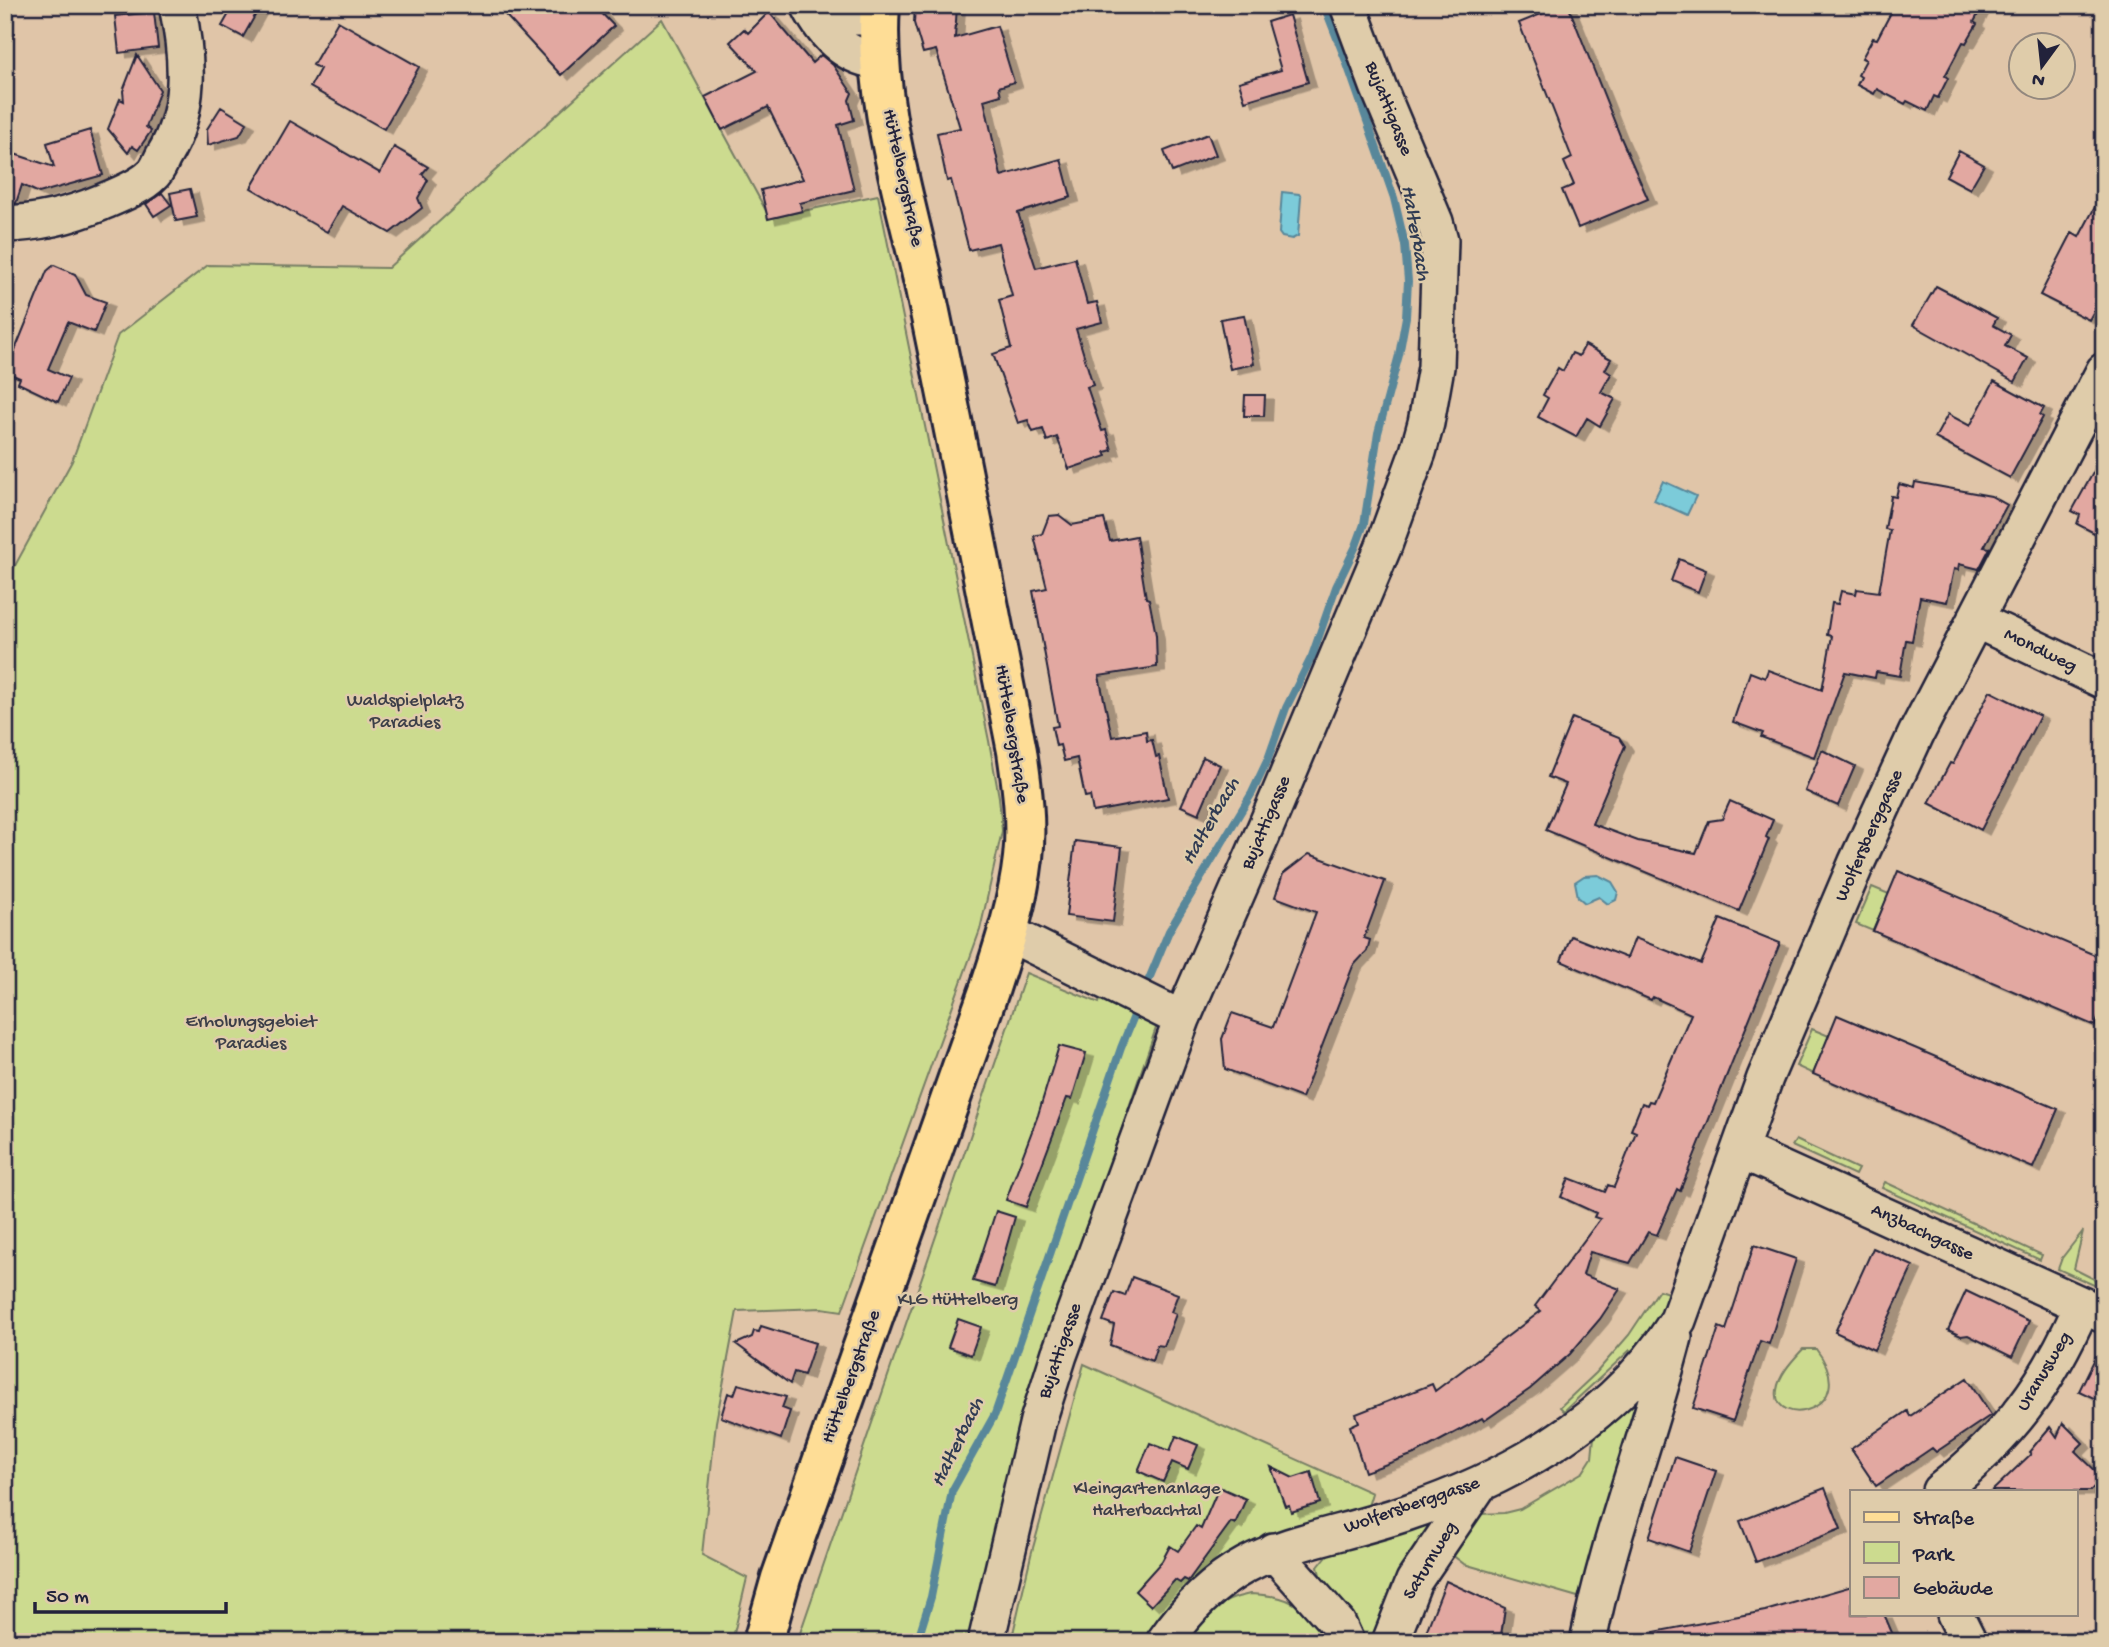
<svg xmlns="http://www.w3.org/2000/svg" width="2109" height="1647" viewBox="0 0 2109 1647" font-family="'Gochi Hand',sans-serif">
<defs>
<filter id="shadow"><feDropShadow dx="8" dy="4.5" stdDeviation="0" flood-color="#0004"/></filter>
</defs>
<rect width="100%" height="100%" fill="#e0c5a8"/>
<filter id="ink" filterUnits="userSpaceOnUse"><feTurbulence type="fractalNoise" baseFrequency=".0143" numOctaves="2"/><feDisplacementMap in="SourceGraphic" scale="14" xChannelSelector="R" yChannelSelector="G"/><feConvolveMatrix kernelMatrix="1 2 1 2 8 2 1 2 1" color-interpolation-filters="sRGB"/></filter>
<g filter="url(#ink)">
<path fill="#ccdb8f" stroke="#777e65" stroke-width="2" d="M662,19L770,218L878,195L989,741L999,797L1002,831L980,930L842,1311L822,1308L737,1311L716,1422L702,1555L747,1578L732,1642H5V584L72,461L118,335L208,265L388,268Z
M1872,887L1889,894L1873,931L1856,924Z
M1026,973L1099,1003L1101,997L1157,1025L1025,1412L970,1642H797Z
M1812,1029L1829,1036L1813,1074L1796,1066Z
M1796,1140L1858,1169L1855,1175L1792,1146Z
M1885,1182L2042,1255L2040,1260L1882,1188Z
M2083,1231L2074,1269L2094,1279L2096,1286L2058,1269L2062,1258Z
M1659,1290L1671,1294L1668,1311L1635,1354L1630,1350L1564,1411L1560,1407L1596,1373L1629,1335Z
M1803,1349H1816C1864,1411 1771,1431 1777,1390C1779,1374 1793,1360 1803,1349Z
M1084,1364L1372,1493L1366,1513L1270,1541L1153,1642H1011L1031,1555Z
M1645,1388L1588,1600L1464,1564L1447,1551L1480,1514L1504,1513L1520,1509L1583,1472L1592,1458L1594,1437L1600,1427Z
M1436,1518L1377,1642H1361L1323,1586L1318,1567L1330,1552Z
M1250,1594C1298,1596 1302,1608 1331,1642H1183C1205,1615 1215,1601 1250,1594Z"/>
<path fill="#7ccbd9" stroke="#58879a" stroke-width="2" d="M1282,192L1299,194L1301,197L1298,236L1292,239L1282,237L1279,233Z
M1663,481L1696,496L1687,515L1654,500Z
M1598,875L1612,882L1618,892L1616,900L1608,904L1599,897L1585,903L1578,897L1575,882L1584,876Z"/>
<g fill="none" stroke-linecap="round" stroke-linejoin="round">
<path stroke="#58879a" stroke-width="8" d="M1144,991L1169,931L1252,793L1268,759L1286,708L1312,656L1336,587L1356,546L1364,524L1378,433L1399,355L1406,317L1408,281L1405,245L1394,198L1346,61L1324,5
M917,1642L931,1597L952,1491L995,1414L1121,1048L1138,1006"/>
</g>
<path fill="#e2a8a1" stroke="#22223b" stroke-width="2" filter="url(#shadow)" d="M234,5H261L243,37L222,26Z
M496,5H594L614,26L561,75Z
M915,5H957L955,38L997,26L1014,82L999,87L1001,95L984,100L1001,176L1061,159L1071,197L1018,213L1036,268L1075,258L1087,304L1097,302L1102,322L1076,329L1093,385L1087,387L1102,431L1106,430L1112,450L1105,452L1107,456L1069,469L1057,437L1047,441L1043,429L1033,432L1028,420L1018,423L993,354L1011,348L999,300L1012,296L998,243L969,250L951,180L947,181L937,133L960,128L936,50L923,53L914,23Z
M1563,5H1568L1621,138L1648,199L1578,228L1562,190L1574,185L1564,162L1572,158L1519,23Z
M1895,5H1983L1974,22L1977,24L1966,43L1963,42L1945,76L1948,78L1938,98L1934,96L1927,111L1907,101L1905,104L1877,89L1874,94L1857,85L1861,77L1858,75L1866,60L1862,58L1873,38L1877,39Z
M154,12L158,48L119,53L115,16Z
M769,12L812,63L821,55L833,65L852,93L849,100L854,120L838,125L854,190L800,203L802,211L768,219L761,190L803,179L768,107L722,130L705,97L757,71L730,42L744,29L748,33Z
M1289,15L1308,82L1245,101L1239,82L1281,70L1267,22Z
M338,21L419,67L384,129L310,87L320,69L313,65Z
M137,55L160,90L146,127L151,131L138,150L132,146L128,153L108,129L120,99L124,101L123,91Z
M221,107L247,123L239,136L208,145L207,129Z
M290,121L380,173L394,147L428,167L422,174L428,180L418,198L422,208L390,233L342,206L327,232L251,188Z
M90,130L103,175L39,193L22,185L16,203L5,204V151L54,167L47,143Z
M1208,134L1216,155L1172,172L1164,151Z
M1959,151L1984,165L1970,189L1946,176Z
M190,189L197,217L176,221L170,193Z
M2104,190V292L2089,320L2040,295L2072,233L2079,237Z
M162,193L171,205L154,216L146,204Z
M54,265L75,274L86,295L106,302L94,332L68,322L48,369L69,378L58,402L18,383L20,378L6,372L47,271Z
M1936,286L1997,318L1993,325L2011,335L2005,346L2028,358L2015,382L1913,325Z
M1244,315L1254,364L1230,369L1220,319Z
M1585,345L1611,359L1605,370L1611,374L1601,392L1615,399L1600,426L1587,418L1576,437L1538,417L1548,398L1543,395L1558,368L1563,371L1572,353L1579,356Z
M1994,381L2044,408L2040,415L2043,417L2010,478L1935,438L1948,414L1970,426Z
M1245,395H1265L1264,416H1244Z
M2104,453V538L2077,524L2080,515L2072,511Z
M1915,482L1991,496L2007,505L1984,547L1990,548L1979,569L1959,564L1958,570L1954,569L1947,602L1920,597L1912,641L1906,640L1900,676L1876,672L1875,678L1845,672L1814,757L1761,737L1763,733L1733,722L1750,672L1765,678L1768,670L1822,690L1832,636L1827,635L1832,603L1838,604L1841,591L1856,594L1857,589L1879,592L1890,530L1885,529L1891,496L1896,497L1899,484L1914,488Z
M1059,515L1072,525L1104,519L1110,541L1136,536L1146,598L1149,599L1156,635L1157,667L1099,676L1112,737L1146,731L1147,741L1152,740L1156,757L1159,756L1168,798L1093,812L1090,796L1085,797L1077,758L1064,761L1060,745L1056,746L1052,727L1058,726L1033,591L1047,588L1034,536L1042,534L1049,516Z
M1679,559L1706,570L1698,592L1671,581Z
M1990,691L2040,716L1981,830L1929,803L1950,763L1953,764Z
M1572,718L1619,737L1625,746L1592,824L1638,841L1696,853L1709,821L1722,819L1730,801L1773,820L1766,837L1769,839L1739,911L1546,830L1566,784L1548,777Z
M1822,750L1855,766L1838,806L1805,791Z
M1203,757L1220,765L1199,814L1181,806Z
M1075,841L1122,847L1113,922L1066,916Z
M1309,854L1385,881L1364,938L1370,940L1367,951L1353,966L1302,1098L1225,1069L1222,1039L1232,1013L1273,1027L1316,912L1275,897L1283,874Z
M1898,871L2104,959V1005L2095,1026L1873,931Z
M1720,919L1780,943L1680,1191L1677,1189L1657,1235L1648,1232L1630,1263L1590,1252L1583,1275L1620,1289L1600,1319L1570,1354L1530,1389L1484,1421L1482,1418L1417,1453L1365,1472L1350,1426L1359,1422L1356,1414L1432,1384L1435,1391L1541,1311L1535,1306L1600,1219L1594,1217L1596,1213L1561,1197L1569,1178L1605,1192L1608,1185L1614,1187L1636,1132L1631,1130L1642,1103L1647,1105L1649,1101L1653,1102L1691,1014L1653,997L1651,1000L1561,961L1571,936L1627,958L1635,938L1701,964Z
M1837,1015L2058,1109L2033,1168L1813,1074Z
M1059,1046L1086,1053L1072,1099L1067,1098L1026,1207L1006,1200L1038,1115Z
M996,1211L1015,1217L995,1287L973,1281Z
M1754,1245L1796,1259L1769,1344L1760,1341L1733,1421L1693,1408L1719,1327L1726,1330Z
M1873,1248L1913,1266L1874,1350L1835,1332Z
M1132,1277L1178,1294L1171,1312L1176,1314L1164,1346L1157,1345L1152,1361L1110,1345L1114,1325L1103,1321L1114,1292L1125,1296Z
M1966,1291L2029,1321L2012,1357L1968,1335L1961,1336L1948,1330Z
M958,1319L981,1327L971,1355L948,1347Z
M761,1326L815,1343L804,1375L794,1372L790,1384L736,1344L752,1337L754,1331L759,1332Z
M2104,1340V1403L2079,1391Z
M1967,1378L1991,1415L1936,1452L1932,1448L1876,1486L1851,1449L1907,1411L1910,1416Z
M738,1384L786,1397L782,1408L790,1411L781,1439L721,1417L728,1393L734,1395Z
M2063,1423L2083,1443L2075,1451L2103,1478L2090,1491H1992L2031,1454L2029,1452L2050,1427L2057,1437Z
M1176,1436L1198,1445L1188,1469L1172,1462L1163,1482L1138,1471L1150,1443L1170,1451Z
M1675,1457L1716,1471L1689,1552L1649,1538Z
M1271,1467L1293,1478L1311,1472L1320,1503L1291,1512L1289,1505L1285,1506Z
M1219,1487L1246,1499L1235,1524L1231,1522L1188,1581L1184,1579L1180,1583L1175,1580L1151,1606L1135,1591L1162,1561L1170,1546L1178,1551L1196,1526L1201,1529Z
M1825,1488L1841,1529L1756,1562L1740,1521Z
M1446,1581L1505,1608L1500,1642H1422Z
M1852,1586V1614H1884L1896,1642H1655L1654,1632L1765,1611Z"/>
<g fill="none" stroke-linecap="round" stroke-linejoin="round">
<defs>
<path id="minor" d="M809,5C824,35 845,58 880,61
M810,5L851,17H879
M5,224C39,223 69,216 100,203C114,197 141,187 152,175C157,171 160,163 163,157C192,110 188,58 177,5
M1976,620L2104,681
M1008,933L1182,1019
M1740,1150L2104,1315
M1940,1491C2009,1436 2047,1386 2082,1306
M1273,1551L1338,1624L1346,1642
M1955,1614L1969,1642
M986,1642L1038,1421L1059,1355L1182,1019L1267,824L1383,548L1418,452L1426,423L1436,367L1440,240L1435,222L1378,86L1348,5
M1164,1642C1233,1542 1301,1548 1406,1513C1512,1477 1617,1418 1678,1320L1765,1078L1856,864L1916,734L2104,371
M1390,1642L1414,1581L1479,1485
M1588,1642C1608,1538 1648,1439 1674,1337"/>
<path id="major" d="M763,1642L781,1578L990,988C1004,945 1018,903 1023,858C1027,823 1022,786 1017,751C987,598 958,445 926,293C906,199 873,102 880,5"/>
</defs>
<use href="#minor" stroke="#22223b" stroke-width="40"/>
<use href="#major" stroke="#22223b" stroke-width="44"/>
<use href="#minor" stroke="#dfccaa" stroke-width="35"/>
<use href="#major" stroke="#fedd96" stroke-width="38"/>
</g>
</g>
<g text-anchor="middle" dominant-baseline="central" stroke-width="5" stroke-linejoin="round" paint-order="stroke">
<g font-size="19" fill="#22223b" stroke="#dfccaa">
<text transform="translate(1388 109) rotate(68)">Bujattigasse</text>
<text transform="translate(902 178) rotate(78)">Hüttelbergstraße</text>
<text transform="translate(2040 651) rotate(26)">Mondweg</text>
<text transform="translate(1011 734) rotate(81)">Hüttelbergstraße</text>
<text transform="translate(1267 823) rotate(-67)">Bujattigasse</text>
<text transform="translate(1870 836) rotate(-66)">Wolfersberggasse</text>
<text transform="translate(1922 1233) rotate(25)">Anzbachgasse</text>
<text transform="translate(1061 1351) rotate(-71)">Bujattigasse</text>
<text transform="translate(2045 1372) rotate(-59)">Uranusweg</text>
<text transform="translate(852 1377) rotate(-70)">Hüttelbergstraße</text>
<text transform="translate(1412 1506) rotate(-19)">Wolfersberggasse</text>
<text transform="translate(1431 1561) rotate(-59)">Saturnweg</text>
</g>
<g font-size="19" fill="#3c3e48" stroke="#dfccaa">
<text x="405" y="701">Waldspielplatz<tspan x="405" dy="22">Paradies</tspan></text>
<text x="251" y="1022">Erholungsgebiet<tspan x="251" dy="22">Paradies</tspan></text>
<text x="958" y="1300">KLG Hüttelberg</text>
<text x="1147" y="1489">Kleingartenanlage<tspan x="1147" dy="22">Halterbachtal</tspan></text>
</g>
<g font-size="21" font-style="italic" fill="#303b53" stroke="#dfccaa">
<text transform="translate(1414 233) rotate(80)">Halterbach</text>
<text transform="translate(1212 822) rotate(-60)">Halterbach</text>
<text transform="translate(959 1443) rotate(-64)">Halterbach</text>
</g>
</g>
<rect width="2109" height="1647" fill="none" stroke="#dfccaa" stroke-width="28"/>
<rect x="14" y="14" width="2081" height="1619" fill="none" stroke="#22223b" stroke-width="2.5" filter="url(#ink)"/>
<rect x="1850" y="1490" width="228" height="126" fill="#dfccaa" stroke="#93887e" stroke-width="2"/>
<rect x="1864" y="1512" width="35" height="10" fill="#fedd96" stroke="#93887e" stroke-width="2"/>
<text x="1913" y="1524" font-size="21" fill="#22223b">Straße</text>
<rect x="1864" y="1542" width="35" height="21" fill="#ccdb8f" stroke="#93887e" stroke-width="2"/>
<text x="1913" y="1560" font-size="21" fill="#22223b">Park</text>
<rect x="1864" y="1577" width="35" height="21" fill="#e2a8a1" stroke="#93887e" stroke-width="2"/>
<text x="1913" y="1594" font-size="21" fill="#22223b">Gebäude</text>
<g transform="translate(2042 66) rotate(195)"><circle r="33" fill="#dfccaa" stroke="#93887e" stroke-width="2"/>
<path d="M0-5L12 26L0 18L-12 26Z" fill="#22223b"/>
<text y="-10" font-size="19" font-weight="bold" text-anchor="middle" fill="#22223b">N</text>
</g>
<path d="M35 1602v10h191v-10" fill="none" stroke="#22223b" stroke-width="3.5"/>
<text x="46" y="1602" font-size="21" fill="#22223b" stroke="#dfccaa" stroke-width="5" paint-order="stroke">50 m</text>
</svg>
